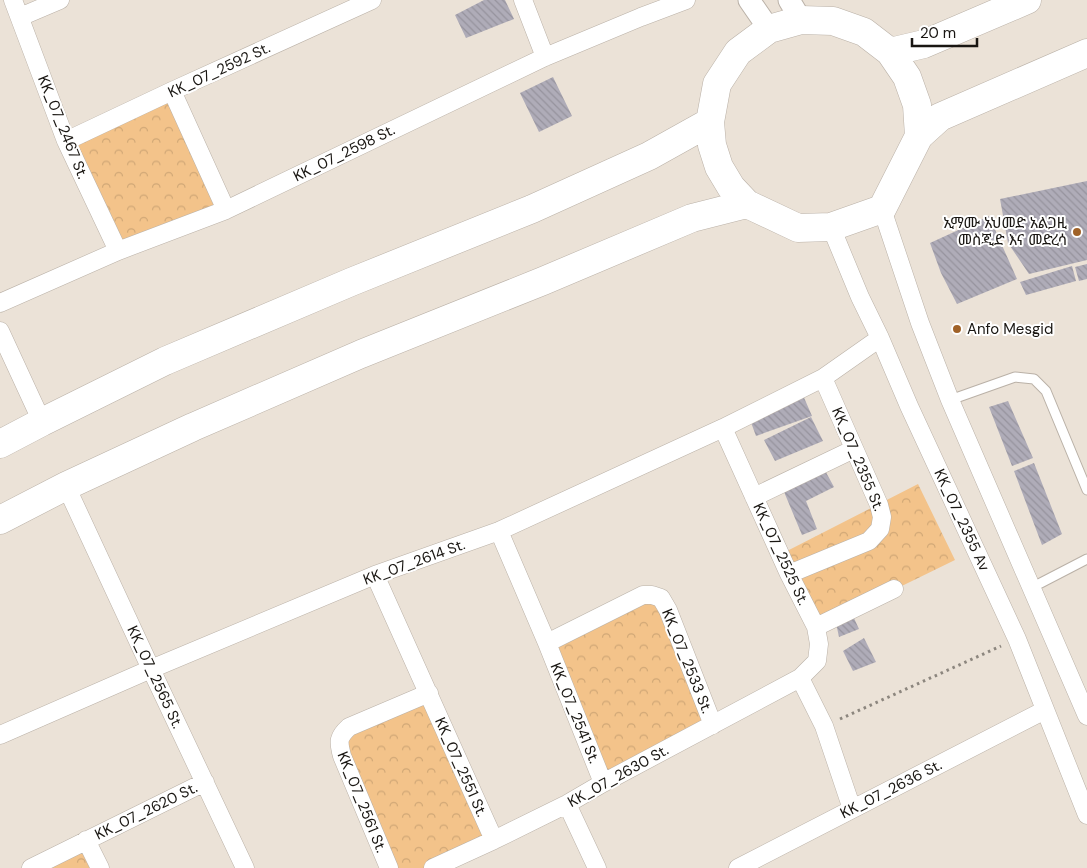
<svg xmlns="http://www.w3.org/2000/svg" width="1087" height="868" viewBox="0 0 1087 868" font-family="'DM Sans','Noto Sans Ethiopic',sans-serif">
<defs>
<pattern id="park-crowns" width="20" height="18" patternUnits="userSpaceOnUse" patternTransform="scale(1.25)"><rect width="20" height="18" fill="#f3c38a"/><path d="M2 6a3 3 0 1 1 6 0M12 15a3 3 0 1 1 6 0" fill="none" stroke="#d0a776"/></pattern>
<pattern id="building-back-hatch" width="6" height="6" patternUnits="userSpaceOnUse" patternTransform="scale(1.25)"><rect width="6" height="6" fill="#afacb8"/><path d="M-1 5l2 2M0 0l6 6M5-1l2 2" fill="none" stroke="#96939d"/></pattern>
</defs>
<rect width="100%" height="100%" fill="#ebe2d7"/>
<path fill="url(#park-crowns)" d="M172,91L224,211L119,252L66,141Z
M918,484L955,560L822,625L787,551Z
M643,595L661,598L713,725L603,783L547,643Z
M429,693L494,840L433,868H390L341,735Z
M86,840L100,868H31Z"/>
<path fill="url(#building-back-hatch)" d="M484,0H505L514,19L466,38L455,15Z
M553,77L572,116L539,132L520,93Z
M1087,181V260L1029,274L1008,243L1000,199Z
M989,216L1017,279L957,304L941,273L930,243Z
M1087,264V279L1079,281L1075,267Z
M1072,266L1076,281L1026,295L1020,282Z
M802,393L812,416L756,436L749,417Z
M1008,401L1033,458L1012,466L989,407Z
M811,417L823,441L775,461L764,440Z
M1034,463L1062,534L1042,545L1014,471Z
M822,465L834,487L806,501L817,529L802,535L782,487Z
M853,616L859,629L839,637L836,623Z
M864,638L876,662L853,671L843,651Z"/>
<g fill="none" stroke-linecap="round" stroke-linejoin="round">
<defs>
<path id="service" d="M950,400L1015,377L1034,379L1046,391L1087,490
M1031,588L1087,559"/>
<path id="minor" d="M13,0L66,141L118,251
M523,0L545,57
M20,17L60,0
M172,91L226,210
M66,141L172,91L372,0
M882,209L920,323L950,400L1087,716
M831,227L860,297L880,338L909,406L1017,639L1087,815
M0,303L118,251L226,210L545,57L641,17L686,0
M0,331L42,422
M66,486L151,669L245,868
M754,497L854,449
M499,531L547,643L603,783
M789,574L869,541L880,529L882,517L879,505L823,378
M375,575L494,840
M816,627L894,589
M547,643L643,595H652L661,598L668,610L713,725
M800,678L824,726L852,809
M0,735L151,669L375,575L499,531L723,428L823,378L880,338
M567,804L597,868
M86,840L100,868
M31,868L205,782
M389,868L342,756C338,741 338,737 349,727L429,693
M433,868L494,840L567,804L603,783L800,678L817,661L819,644L816,627L789,574L723,428
M738,868L1045,710"/>
<path id="tertiary" d="M749,0L769,29
M789,0L801,20"/>
<path id="trunk" d="M890,52L924,44L1027,0
M919,136L917,105L907,77L890,52L864,32L833,21L801,20L769,29L738,52L717,84L710,122L712,145L719,167L731,187L747,204L798,228L831,227L882,209L919,136L940,117L1087,53
M0,444L42,422L165,361L351,282L532,209L649,156L710,122
M0,520L66,486L193,427L361,354L543,281L692,218L747,204"/>
</defs>
<use href="#service" stroke="#bab1a7" stroke-width="11"/>
<use href="#minor" stroke="#bab1a7" stroke-width="19"/>
<use href="#tertiary" stroke="#bab1a7" stroke-width="23"/>
<use href="#trunk" stroke="#bab1a7" stroke-width="29"/>
<path stroke="#8c867e" stroke-width="3" stroke-dasharray="2.5 4" stroke-linecap="butt" d="M840,719L1001,646"/>
<use href="#service" stroke="#fff" stroke-width="9"/>
<use href="#minor" stroke="#fff" stroke-width="18"/>
<use href="#tertiary" stroke="#fff" stroke-width="21"/>
<use href="#trunk" stroke="#fff" stroke-width="28"/>
</g>
<g fill="#a06228" stroke="#fff" stroke-width="2">
<circle cx="1077" cy="232" r="5"/>
<circle cx="957" cy="329" r="5"/>
</g>
<g text-anchor="middle" dominant-baseline="central" stroke-width="4" stroke-linejoin="round" paint-order="stroke">
<g font-size="15" fill="#191612" stroke="#fff">
<text transform="translate(219 70) rotate(-25)">KK_07_2592 St.</text>
<text transform="translate(63 127) rotate(68)">KK_07_2467 St.</text>
<text transform="translate(344 153) rotate(-26)">KK_07_2598 St.</text>
<text transform="translate(858 459) rotate(67)">KK_07_2355 St.</text>
<text transform="translate(962 520) rotate(65)">KK_07_2355 Av</text>
<text transform="translate(781 554) rotate(65)">KK_07_2525 St.</text>
<text transform="translate(414 562) rotate(-20)">KK_07_2614 St.</text>
<text transform="translate(687 661) rotate(68)">KK_07_2533 St.</text>
<text transform="translate(155 677) rotate(65)">KK_07_2565 St.</text>
<text transform="translate(575 713) rotate(68)">KK_07_2541 St.</text>
<text transform="translate(461 767) rotate(66)">KK_07_2551 St.</text>
<text transform="translate(618 776) rotate(-29)">KK_07_2630 St.</text>
<text transform="translate(891 789) rotate(-27)">KK_07_2636 St.</text>
<text transform="translate(362 802) rotate(68)">KK_07_2561 St.</text>
<text transform="translate(146 811) rotate(-26)">KK_07_2620 St.</text>
</g>
<g font-size="15" fill="#191612" stroke="#fff" text-anchor="end">
<text x="1067" y="223">ኢማሙ አህመድ አልጋዚ<tspan x="1067" dy="17">መስጂድ እና መድረሳ</tspan></text>
<text x="967" y="329" text-anchor="start">Anfo Mesgid</text>
</g>
</g>
<path d="M912 38v8h65v-8" fill="none" stroke="#191612" stroke-width="2.5"/>
<text x="920" y="38" font-size="15" fill="#191612" stroke="#ffffff" stroke-width="4" paint-order="stroke">20 m</text>
</svg>
